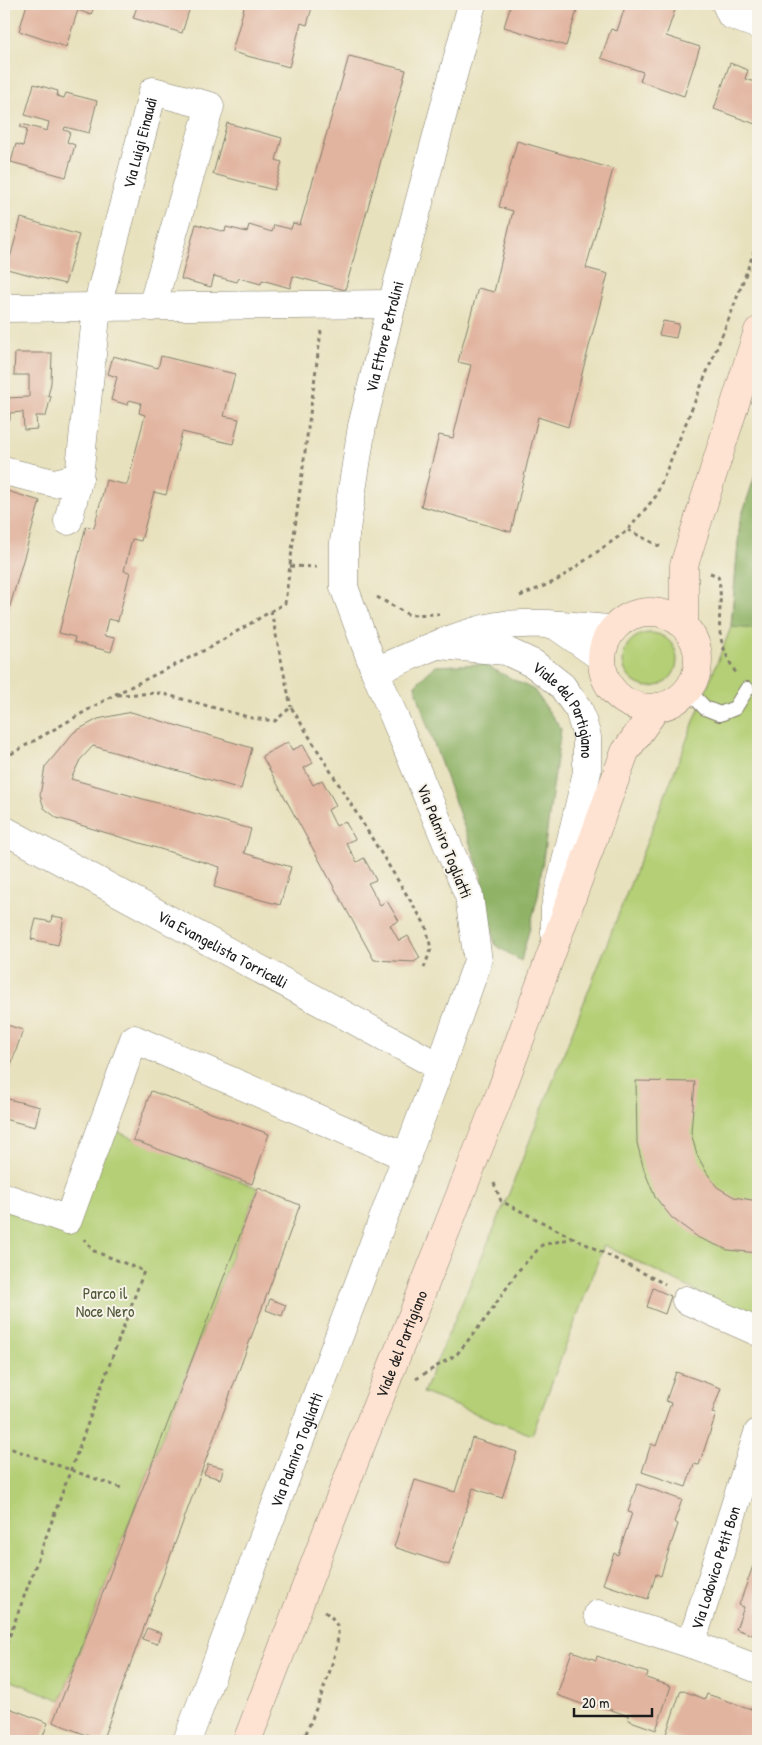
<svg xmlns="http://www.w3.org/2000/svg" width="762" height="1745" viewBox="0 0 762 1745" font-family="'Patrick Hand',sans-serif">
<rect width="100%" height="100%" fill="#f7f3e8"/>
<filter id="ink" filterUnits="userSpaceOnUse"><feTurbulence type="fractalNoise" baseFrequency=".02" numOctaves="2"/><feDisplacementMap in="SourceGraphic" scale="10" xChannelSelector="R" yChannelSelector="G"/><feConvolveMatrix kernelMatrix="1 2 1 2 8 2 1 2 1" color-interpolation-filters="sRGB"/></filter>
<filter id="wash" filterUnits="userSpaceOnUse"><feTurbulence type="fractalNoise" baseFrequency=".0096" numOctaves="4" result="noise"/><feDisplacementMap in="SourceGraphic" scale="20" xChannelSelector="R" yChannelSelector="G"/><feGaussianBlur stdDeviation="1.12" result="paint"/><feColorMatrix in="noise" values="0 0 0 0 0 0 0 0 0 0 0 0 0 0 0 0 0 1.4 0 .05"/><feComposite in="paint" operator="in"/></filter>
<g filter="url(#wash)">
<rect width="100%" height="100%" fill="#e8e1bd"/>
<path fill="#b4cf75" stroke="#687648" d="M758,467V1322L604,1245L532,1435L423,1393L508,1196L731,627L740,521Z
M623 660a27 27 0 1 1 54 0a27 27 0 1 1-54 0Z
M103,1126L258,1188L61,1700L4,1678V1196L54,1214Z"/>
<path fill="#8fb266" stroke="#566741" d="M758,467V629L731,627L740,521Z
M483,664L534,690L561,729L538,896L521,961L495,945L481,874L425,719L415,685L435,666Z"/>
<g id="blocks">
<path fill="#e1b49f" d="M27,4H95L91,15L78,10L66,47L19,31Z
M138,4H191L182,33L133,18Z
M245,4H313L307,25L301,23L289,67L232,52Z
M511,4H579L566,46L504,27Z
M626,4H677L666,36L700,47L684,96L640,81L643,72L601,58L611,29L617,31Z
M349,56L406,70L345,290L293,276L290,288L262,280L261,284L239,278L237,282L214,276L211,287L181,279L196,224L225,232L226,227L247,232L249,225L272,232L274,225L291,229L293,223L300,225Z
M730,63L748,70L745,79L758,83V125L714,109Z
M34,84L58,91L57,96L64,98L66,93L97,101L89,133L65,127L64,130L70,132L67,142L75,145L66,177L11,162L16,144L23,146L27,129L20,127L21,124L47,131L49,122L25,115Z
M227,123L282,138L276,160L282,162L274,190L213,174Z
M517,141L613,169L586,268L608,274L568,427L538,417L511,532L421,506L439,435L453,438L471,365L458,362L478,288L494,292L513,211L499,207Z
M21,218L79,235L65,284L7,269Z
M663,321L679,324L676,338L659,335Z
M15,353H52L51,383L48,396H51L46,416H36L37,429L24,430L23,412L10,413V420L4,422V398L29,397V375H14Z
M113,356L158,368L161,356L235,374L224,416L239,419L233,444L182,432L166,495L154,492L141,541L132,539L124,571L130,572L118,621L108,619L104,636L115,638L111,652L74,642L75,637L59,633L86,526L94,528L106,480L127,485L145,415L139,413L141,403L129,400L128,405L111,400L117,377L108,374Z
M4,490L40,501L4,627Z
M131,712L252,748L241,789L93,746L80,760L71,779L251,829L244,853L291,867L280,905L214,887L220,867L57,818L44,808L40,795L45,767L74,732L98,719Z
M288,742L292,750L303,745L313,763L304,768L313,785L322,780L336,805L328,810L336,826L345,821L355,839L346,843L357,862L364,858L376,880L368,883L380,905L387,901L399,921L390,925L399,941L408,936L420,958L414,962L374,960L262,756Z
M52,916L64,918L58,945L31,939L36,919L51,922Z
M4,1024L23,1030L5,1082L4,1081Z
M636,1081L695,1082L691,1133L697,1155L707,1173L717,1187L734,1197L758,1201V1253L728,1250L699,1238L672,1218L655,1197L644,1170L637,1143Z
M151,1091L269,1134L252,1184L133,1140Z
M4,1098L40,1107L35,1127L4,1119Z
M258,1188L300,1205L102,1741L53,1722Z
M653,1288L671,1296L665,1314L647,1307Z
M270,1299L286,1305L282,1316L266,1310Z
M676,1372L721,1388L712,1413L716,1414L699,1465L694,1464L686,1487L642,1472L651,1444L656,1446L671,1403L666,1401Z
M472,1438L517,1452L502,1498L473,1488L449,1565L394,1547L415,1480L455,1492Z
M208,1464L224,1468L220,1479L204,1474Z
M637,1484L682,1500L674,1522L678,1524L664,1565L661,1576L656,1574L648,1599L603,1584L614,1553L618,1555L632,1513L628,1512Z
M758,1552V1637L736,1629L744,1607L739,1605Z
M147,1628L161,1633L157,1644L142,1639Z
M572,1651L596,1660L597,1656L635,1669L648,1673L646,1678L671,1686L656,1730L628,1720L629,1716L588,1702L587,1706L557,1695Z
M681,1690L705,1699L707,1694L757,1711L755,1716L758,1717V1741H686L666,1734Z
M4,1706L48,1723L41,1741H4Z"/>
</g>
</g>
<g filter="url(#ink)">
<use href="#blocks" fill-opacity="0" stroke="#827e6c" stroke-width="1"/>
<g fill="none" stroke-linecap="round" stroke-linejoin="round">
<defs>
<path id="lane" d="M688,690L705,708L720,714L735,708L747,689"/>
<g id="street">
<path d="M726,4L731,15L758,25"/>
<path d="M4,308L392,304"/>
<path d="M4,471L54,483L79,477"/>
<path id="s1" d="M68,521L79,477L97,307L153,91L210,106L152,307"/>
<path d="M555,625L602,658"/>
<path id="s2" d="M439,645L506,651L534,664L562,686L579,710L587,737V772L555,908V933"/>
<path d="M375,671C415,655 455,634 497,626C535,620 575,627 612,629"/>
<path id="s3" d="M4,830L440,1067"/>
<path d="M4,1197L68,1220L134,1039L407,1157"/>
<path d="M686,1300L758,1332"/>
<path d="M598,1614L691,1644L758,1669"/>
<path id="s4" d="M691,1644L758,1433"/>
<path id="s5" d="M187,1741L440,1067L478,961L469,896L375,671L344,587V542L362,426L392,304L472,4"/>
</g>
<g id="secondary">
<circle cx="650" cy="660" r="48"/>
<path d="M684,626V565L758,331"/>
<path id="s6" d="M247,1741L331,1521L500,1094L625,752L657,707"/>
</g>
</defs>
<use href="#lane" stroke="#827e6c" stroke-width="16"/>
<use href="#street" stroke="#827e6c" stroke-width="29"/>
<use href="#secondary" stroke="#827e6c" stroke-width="29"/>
<path stroke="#827e6c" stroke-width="3" stroke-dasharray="4 4" stroke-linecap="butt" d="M628,530L661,547
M290,566L317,567
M710,573L718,576C723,595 718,613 720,632C721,645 729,662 736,673
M520,596L556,581L628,530L656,496L732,311L758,241
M377,597L409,615L439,614
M271,611L291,707
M117,695L160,693L252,718L275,721L291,707L426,926L431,949L424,968
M4,758L114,695L209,648L285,603L321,331
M494,1183L501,1201L573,1238
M416,1379L457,1354L487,1317L518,1271L542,1245L574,1238L665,1284
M4,1446L124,1489
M4,1651L144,1271L94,1251L84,1239
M303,1741C313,1715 339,1657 338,1631C337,1622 332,1617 325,1612"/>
<use href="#lane" stroke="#fff" stroke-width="14"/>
<use href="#street" stroke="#fff" stroke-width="28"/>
<use href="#secondary" stroke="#fee3d2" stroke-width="28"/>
</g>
</g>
<g text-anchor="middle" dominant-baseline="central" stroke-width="4" stroke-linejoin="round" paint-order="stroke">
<g font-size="16" fill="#1c1c1c" stroke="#f7f3e8">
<text stroke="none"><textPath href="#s1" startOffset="386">Via Luigi Einaudi</textPath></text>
<text stroke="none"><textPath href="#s5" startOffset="1486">Via Ettore Petrolini</textPath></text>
<text stroke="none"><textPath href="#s2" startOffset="156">Viale del Partigiano</textPath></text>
<text transform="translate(445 841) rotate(68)">Via Palmiro Togliatti</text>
<text stroke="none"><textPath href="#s3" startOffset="249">Via Evangelista Torricelli</textPath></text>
<text stroke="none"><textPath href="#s6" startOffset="426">Viale del Partigiano</textPath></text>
<text stroke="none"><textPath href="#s5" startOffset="311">Via Palmiro Togliatti</textPath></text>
<text stroke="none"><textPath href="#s4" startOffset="80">Via Lodovico Petit Bon</textPath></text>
</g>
<g font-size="16" fill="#515b3b" stroke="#f7f3e8">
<text x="105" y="1293">Parco il<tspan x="105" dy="18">Noce Nero</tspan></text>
</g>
</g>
<rect width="762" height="1745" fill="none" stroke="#f7f3e8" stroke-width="20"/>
<path d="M574 1708v8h78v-8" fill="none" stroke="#1c1c1c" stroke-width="2.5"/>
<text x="582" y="1708" font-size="15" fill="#1c1c1c" stroke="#f7f3e8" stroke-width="4" paint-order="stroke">20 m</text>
</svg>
